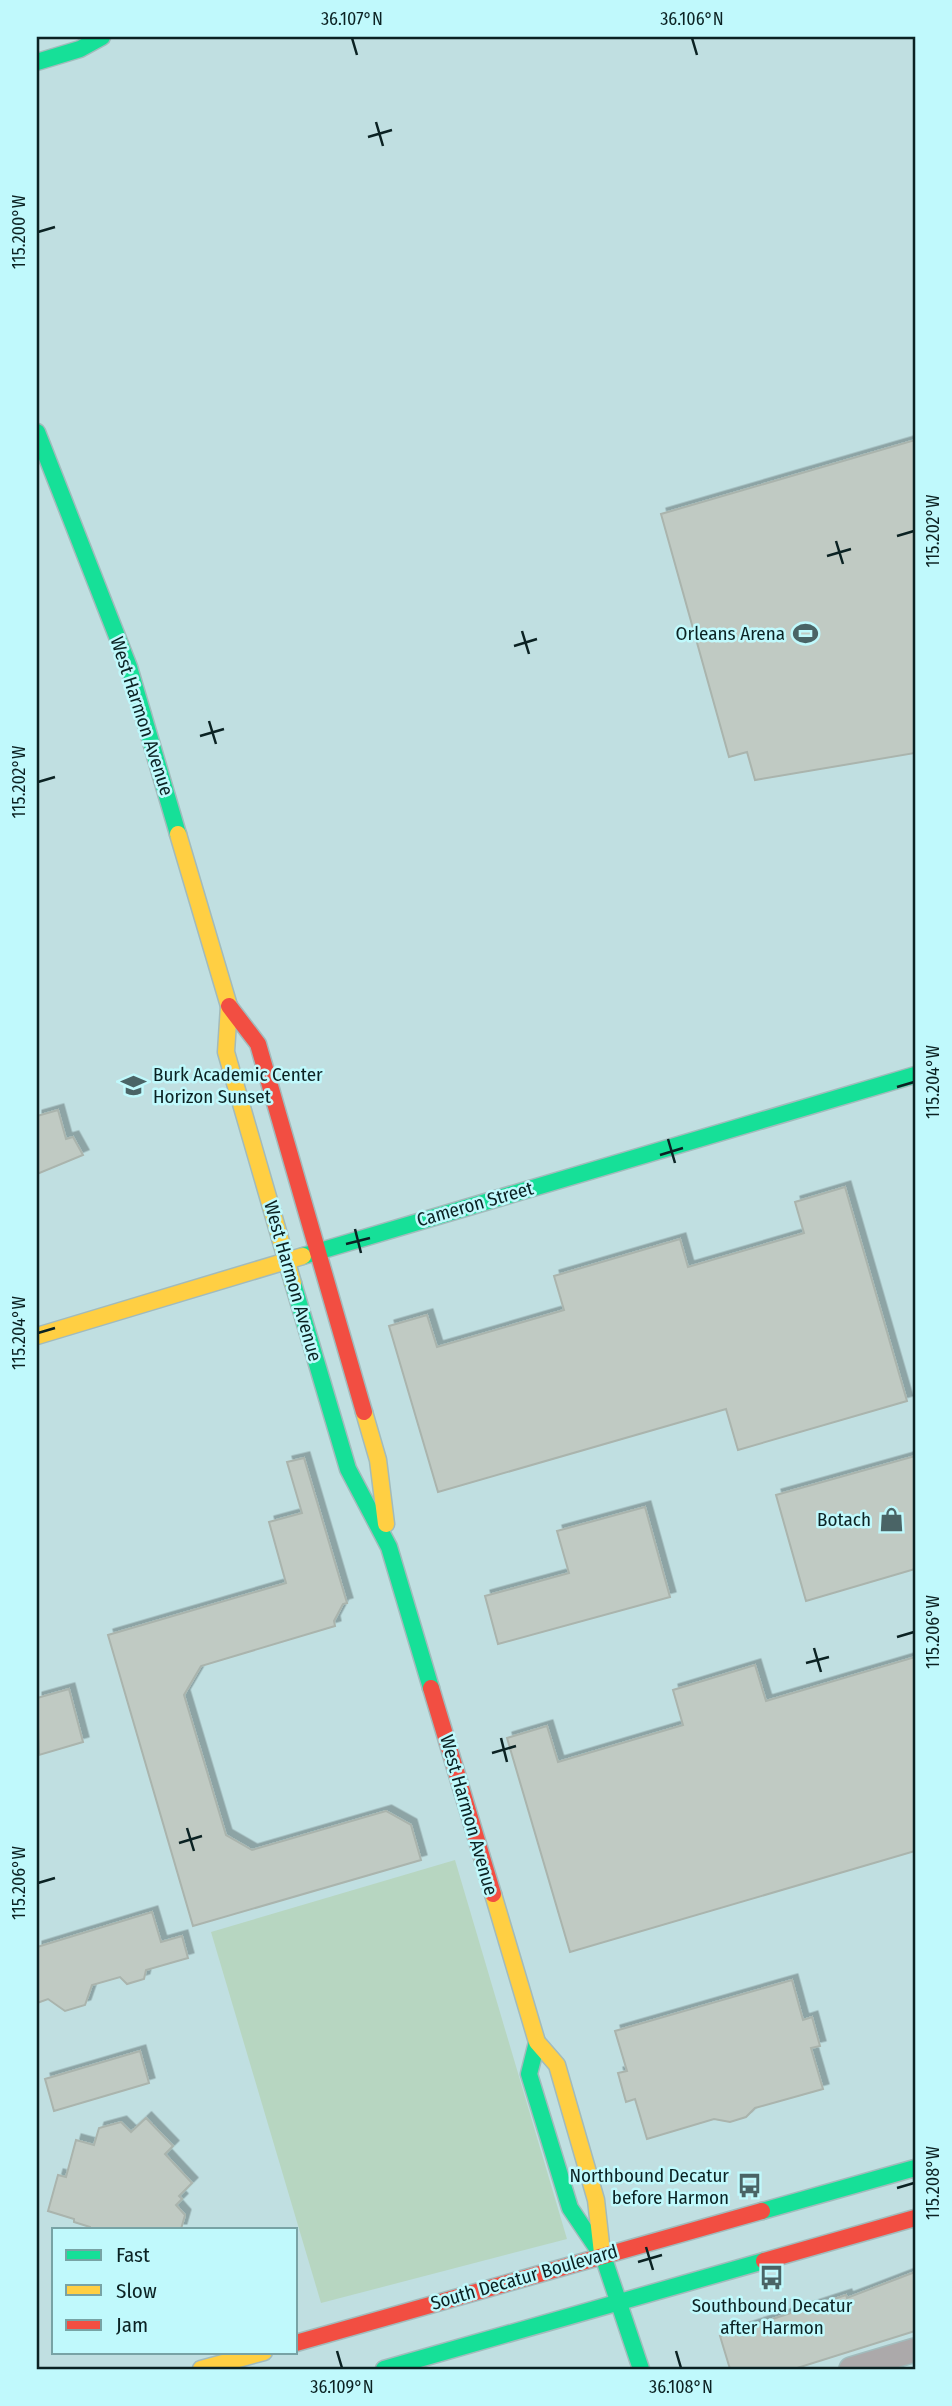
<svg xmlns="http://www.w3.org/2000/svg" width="952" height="2406" viewBox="0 0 952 2406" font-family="'Fira Sans Condensed',sans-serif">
<defs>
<filter id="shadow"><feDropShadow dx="5.5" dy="-5.5" stdDeviation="0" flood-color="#0004"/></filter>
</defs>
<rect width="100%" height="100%" fill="#c0dfe1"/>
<path fill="#b7d6c1" d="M455,1860L567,2239L321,2303L211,1932Z"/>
<path fill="#c0cac3" stroke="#aab4ad" stroke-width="2" filter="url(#shadow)" d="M915,440V753L755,780L747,752L729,757L661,514Z
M58,1110L66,1139L73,1137L83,1155L37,1174V1116Z
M845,1187L907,1401L738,1450L726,1409L438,1492L389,1326L427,1315L437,1347L564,1310L554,1276L680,1239L688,1267L804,1233L795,1202Z
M915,1456V1569L806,1601L776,1495Z
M304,1458L347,1603L343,1604L334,1621L335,1626L201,1666L184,1695L226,1835L252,1850L386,1811L411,1825L421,1860L193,1926L108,1635L286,1583L269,1522L302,1513L287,1462Z
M645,1507L670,1597L498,1644L485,1596L569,1573L557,1531Z
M915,1657V1851L570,1952L507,1738L547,1726L558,1762L683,1725L673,1690L755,1665L766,1701Z
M69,1689L83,1742L39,1755L37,1698Z
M152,1912L161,1942L182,1936L188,1958L146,1970L144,1979L127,1984L120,1977L92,1985L85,2005L65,2011L48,1999L37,2003V1947Z
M792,1980L803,2020L812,2017L820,2046L811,2048L823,2089L755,2108L746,2117L730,2122L714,2119L647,2139L635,2099L626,2102L618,2073L627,2071L615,2031Z
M140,2051L149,2083L54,2111L45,2079Z
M146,2118L173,2146L165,2154L192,2183L179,2196L182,2199L176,2205L185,2215L181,2229H90V2227L74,2222V2219L48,2211L58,2175L66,2177L76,2140L94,2145L99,2128L121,2122L131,2132Z
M915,2272V2331L794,2369H730L720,2336L846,2295L847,2298Z"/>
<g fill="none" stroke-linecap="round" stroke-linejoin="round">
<defs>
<path id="street" d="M851,2369L915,2350"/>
<path id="fast" d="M37,62L80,49L102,37
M37,432L129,667L178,834
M303,1256L915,1075
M293,1283L348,1469L389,1547L431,1688
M537,2042L529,2074L570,2208L599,2251
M762,2211L915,2168
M602,2253L641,2369
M384,2369L764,2261"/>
<path id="slow" d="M178,834L229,1006L226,1052L293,1283
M37,1336L303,1256
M364,1412L378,1460L386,1524
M493,1894L537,2042L557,2065L596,2200L602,2253
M201,2369L264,2352"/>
<path id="jam" d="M229,1006L258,1044L364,1412
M431,1688L493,1894
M764,2261L915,2218
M296,2343L762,2211"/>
</defs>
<use href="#street" stroke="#a2bbbc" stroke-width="26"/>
<use href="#fast" stroke="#a2bbbc" stroke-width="19"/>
<use href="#slow" stroke="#a2bbbc" stroke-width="19"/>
<use href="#jam" stroke="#a2bbbc" stroke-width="19"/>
<use href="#street" stroke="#aca9aa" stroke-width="23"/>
<use href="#fast" stroke="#16e098" stroke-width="16"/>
<use href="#slow" stroke="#ffcf43" stroke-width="16"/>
<use href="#jam" stroke="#f24e42" stroke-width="16"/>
</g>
<path fill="none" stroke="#0b2223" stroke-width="2.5" d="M352,38L357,55M692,38L697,55M376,122L383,146M368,137L392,130M38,232L55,227M897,536L914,531M836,541L843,564M827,556L851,549M522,631L529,654M514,646L537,639M209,721L216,744M200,736L224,729M38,782L55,777M897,1087L914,1082M668,1139L675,1163M660,1155L683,1148M355,1229L361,1253M346,1244L370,1238M38,1333L55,1328M897,1637L914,1632M814,1648L821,1672M806,1663L829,1657M501,1738L507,1762M492,1753L516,1746M187,1828L194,1851M179,1843L202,1836M38,1883L55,1878M897,2188L914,2183M646,2247L653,2270M638,2262L662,2255M337,2351L342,2368M676,2351L681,2368"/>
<defs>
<symbol id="stadium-bare" viewBox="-9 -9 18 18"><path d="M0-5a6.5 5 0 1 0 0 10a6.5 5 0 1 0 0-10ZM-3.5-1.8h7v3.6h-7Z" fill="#4a6466" stroke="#c0f9fc" stroke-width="2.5" paint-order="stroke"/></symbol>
<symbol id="school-bare" viewBox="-9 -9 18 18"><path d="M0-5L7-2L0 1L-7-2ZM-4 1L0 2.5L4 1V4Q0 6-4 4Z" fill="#4a6466" stroke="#c0f9fc" stroke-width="2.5" paint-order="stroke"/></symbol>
<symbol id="shop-bare" viewBox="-9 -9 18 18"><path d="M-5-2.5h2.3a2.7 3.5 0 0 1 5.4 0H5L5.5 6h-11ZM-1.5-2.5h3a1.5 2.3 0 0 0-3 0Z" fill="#4a6466" stroke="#c0f9fc" stroke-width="2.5" paint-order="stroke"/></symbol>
<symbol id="bus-bare" viewBox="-9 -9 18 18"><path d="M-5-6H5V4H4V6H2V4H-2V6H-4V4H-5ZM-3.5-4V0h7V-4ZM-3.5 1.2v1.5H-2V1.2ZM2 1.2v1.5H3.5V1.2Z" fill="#4a6466" stroke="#c0f9fc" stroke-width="2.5" paint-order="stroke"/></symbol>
</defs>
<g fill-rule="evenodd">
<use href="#stadium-bare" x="788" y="616" width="35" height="35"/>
<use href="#school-bare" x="116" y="1068" width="35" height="35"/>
<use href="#shop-bare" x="874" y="1502" width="35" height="35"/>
<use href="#bus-bare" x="732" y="2168" width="35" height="35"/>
<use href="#bus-bare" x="754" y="2260" width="35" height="35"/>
</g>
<g text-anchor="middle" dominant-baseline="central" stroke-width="5" stroke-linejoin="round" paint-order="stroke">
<g font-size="19" fill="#0b2223" stroke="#c0f9fc" text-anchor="end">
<text x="785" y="633">Orleans Arena</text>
<text x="153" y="1074" text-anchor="start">Burk Academic Center<tspan x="153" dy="22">Horizon Sunset</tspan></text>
<text x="871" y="1519">Botach</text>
<text x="729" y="2175">Northbound Decatur<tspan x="729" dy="22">before Harmon</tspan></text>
<text x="772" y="2305" text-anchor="middle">Southbound Decatur<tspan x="772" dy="22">after Harmon</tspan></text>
</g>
<g font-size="19" fill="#0b2223" stroke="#c0f9fc">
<text transform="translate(142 716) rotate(72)">West Harmon Avenue</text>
<text transform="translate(475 1204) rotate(-16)">Cameron Street</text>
<text transform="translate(293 1281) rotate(74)">West Harmon Avenue</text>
<text transform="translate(469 1815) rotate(74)">West Harmon Avenue</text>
<text transform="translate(524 2277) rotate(-16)">South Decatur Boulevard</text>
</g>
</g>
<rect width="952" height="2406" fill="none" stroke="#c0f9fc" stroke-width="77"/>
<rect x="52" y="2228" width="245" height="126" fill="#c0f9fc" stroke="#78a3a5" stroke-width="2"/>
<rect x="66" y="2250" width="35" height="10" fill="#16e098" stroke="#78a3a5" stroke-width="2"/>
<text x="116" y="2262" font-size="21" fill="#0b2223">Fast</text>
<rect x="66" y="2285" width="35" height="10" fill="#ffcf43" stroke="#78a3a5" stroke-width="2"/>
<text x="116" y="2298" font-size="21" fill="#0b2223">Slow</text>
<rect x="66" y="2320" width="35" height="10" fill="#f24e42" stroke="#78a3a5" stroke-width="2"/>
<text x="116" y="2332" font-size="21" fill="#0b2223">Jam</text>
<rect x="38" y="38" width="876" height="2330" fill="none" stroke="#0b2223" stroke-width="2.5"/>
<g font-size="18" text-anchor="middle" fill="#0b2223">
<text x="352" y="25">36.107°N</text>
<text x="692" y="25">36.106°N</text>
<text transform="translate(19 232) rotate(-90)" y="6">115.200°W</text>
<text transform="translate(933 531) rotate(-90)" y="6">115.202°W</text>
<text transform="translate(19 782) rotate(-90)" y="6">115.202°W</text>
<text transform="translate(933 1082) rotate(-90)" y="6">115.204°W</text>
<text transform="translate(19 1333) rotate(-90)" y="6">115.204°W</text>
<text transform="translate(933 1632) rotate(-90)" y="6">115.206°W</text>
<text transform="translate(19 1883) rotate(-90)" y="6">115.206°W</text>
<text transform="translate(933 2183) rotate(-90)" y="6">115.208°W</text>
<text x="342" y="2393">36.109°N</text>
<text x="681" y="2393">36.108°N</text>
</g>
</svg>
